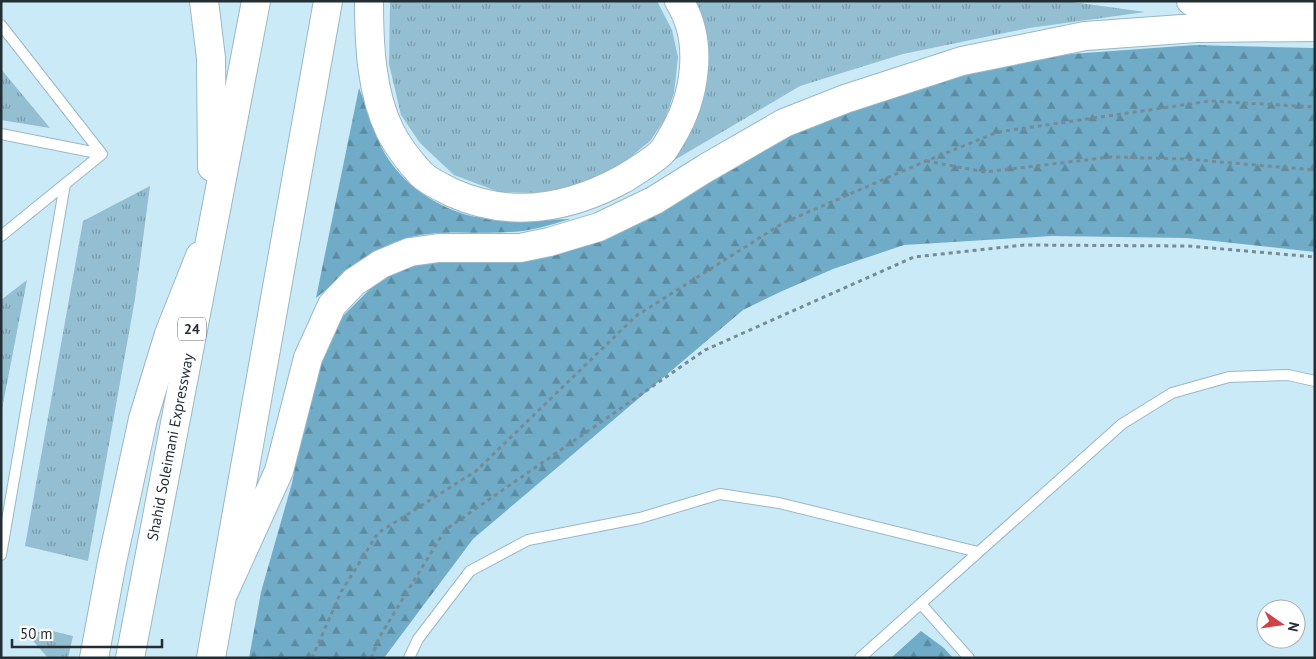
<svg xmlns="http://www.w3.org/2000/svg" width="1316" height="659" viewBox="0 0 1316 659" font-family="'PT Sans',sans-serif">
<defs>
<pattern id="grass-tufts" width="24" height="20" patternUnits="userSpaceOnUse" patternTransform="scale(1.25)"><rect width="24" height="20" fill="#94bed1"/><path d="M3 7l-1-3M5 7V3M7 7l1-3M15 17l-1-3M17 17v-4M19 17l1-3" fill="none" stroke="#789baa"/></pattern>
<pattern id="forest-firs" width="22" height="20" patternUnits="userSpaceOnUse" patternTransform="scale(1.25)"><rect width="22" height="20" fill="#70acc7"/><path d="M5 1l3.5 6h-7zM16 11l3.5 6h-7z" fill="#5c8ca2"/></pattern>
</defs>
<rect width="100%" height="100%" fill="#cbeaf8"/>
<path fill="url(#grass-tufts)" d="M390,1H657L672,30L678,57L674,93L665,119L650,141L622,164L579,185L540,193L499,192L454,175L420,143L401,115L389,64Z
M695,1H1065L1145,12L1029,28L903,54L800,86L617,194L692,123L706,87L709,61L706,36L700,11Z
M1,69L50,128L1,120Z
M150,186L135,299L88,561L25,546L83,221Z
M27,280L1,414V300Z
M48,630L73,636L68,658H48L27,634Z"/>
<path fill="url(#forest-firs)" d="M1195,45L1315,48V252L1187,238L1052,236L904,245L833,269L780,292L743,310L473,539L384,658H249L261,592L292,483L312,375L338,321L378,281L412,264L457,258L506,259L559,254L630,228L691,188L799,130L898,90L981,67L1071,54Z
M359,88C367,107 375,136 384,152C402,184 436,207 471,216C503,223 538,220 570,219C550,225 531,231 511,232C475,235 439,228 404,239C369,249 343,276 316,298Z
M921,631L944,648L953,658H891Z"/>
<g fill="none" stroke-linecap="round" stroke-linejoin="round">
<defs>
<path id="service" d="M1,25L102,154L1,236
M1,134L102,154
M1,555L65,184
M921,604L969,658
M409,658L418,639L470,571L528,540L640,518L720,494L779,503L978,552
M860,658L1122,424L1172,393L1229,377L1288,375L1315,381"/>
<path id="secondary" d="M94,658L112,562L143,419L169,334L200,256"/>
<path id="trunk" d="M204,1L211,58L212,167
M369,1C369,44 371,92 390,131C397,145 410,162 421,174C429,182 443,188 453,193C511,219 570,208 623,179C636,171 650,163 661,153C665,149 668,143 671,138C695,99 705,42 679,1
M1191,1L1315,11
M224,592L279,471L308,358L332,305L354,282L381,264L410,252L439,248H520L549,242L599,227L655,200L706,168L784,123L845,99L962,61L1085,36L1196,28L1315,27
M130,658L256,1
M211,658L328,1"/>
</defs>
<use href="#service" stroke="#9ab7c5" stroke-width="12"/>
<use href="#secondary" stroke="#9ab7c5" stroke-width="30"/>
<use href="#trunk" stroke="#9ab7c5" stroke-width="30"/>
<path stroke="#768b95" stroke-width="3" stroke-dasharray="4 4" stroke-linecap="butt" d="M926,161L985,172L1111,157L1186,159L1315,170
M312,658L341,592L378,533L476,471L636,316L783,223L926,161L998,132L1210,101L1315,107
M371,658L380,636L445,530L705,350L914,257L1024,245L1188,246L1315,257"/>
<use href="#service" stroke="#fff" stroke-width="10"/>
<use href="#secondary" stroke="#fff" stroke-width="28"/>
<use href="#trunk" stroke="#fff" stroke-width="28"/>
</g>
<g text-anchor="middle" dominant-baseline="central" stroke-width="5" stroke-linejoin="round" paint-order="stroke">
<rect fill="#fff" stroke="#646d70" stroke-width="1" x="178" y="317.5" width="28" height="23" rx="4"/>
<g font-size="14" font-weight="bold" fill="#222e33">
<text x="192" y="329">24</text>
</g>
<g font-size="15" fill="#222e33" stroke="#fff">
<text transform="translate(170 447) rotate(-79)">Shahid Soleimani Expressway</text>
</g>
</g>
<rect width="1316" height="659" fill="none" stroke="#222e33" stroke-width="5"/>
<g transform="translate(1281 624) rotate(103)"><circle r="24" fill="#ffffff" stroke="#a7abad"/>
<path d="M0-4L9 19L0 12L-9 19Z" fill="#d14146"/>
<text y="-8" font-size="14" font-weight="bold" text-anchor="middle" fill="#222e33">N</text>
</g>
<path d="M12 639v8h150v-8" fill="none" stroke="#222e33" stroke-width="2.5"/>
<text x="20" y="639" font-size="15" fill="#222e33" stroke="#ffffff" stroke-width="4" paint-order="stroke">50 m</text>
</svg>
